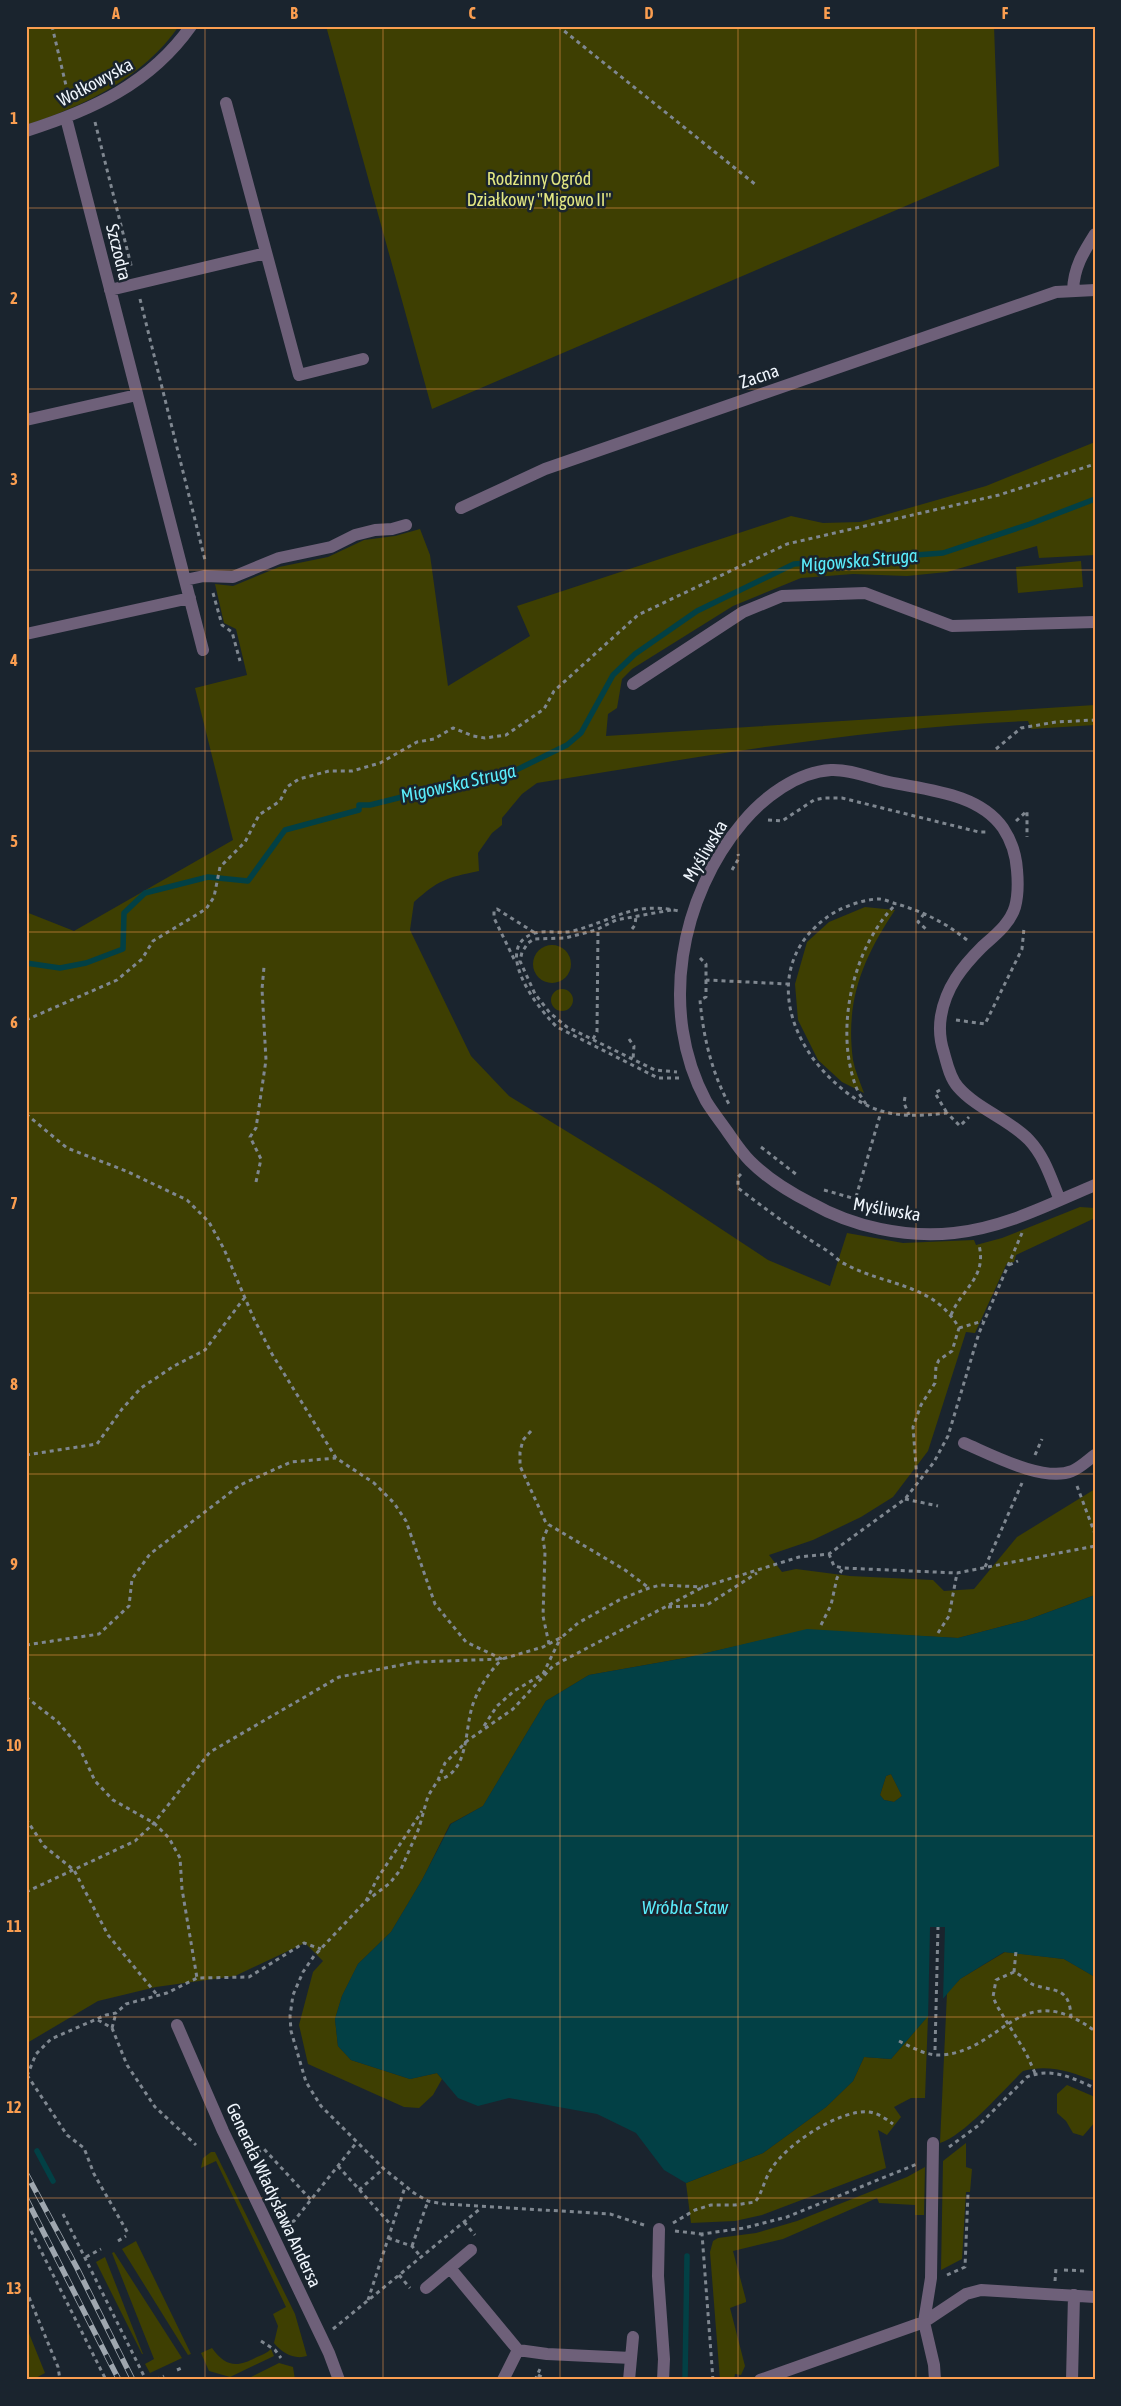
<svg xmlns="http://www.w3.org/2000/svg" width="1121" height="2406" viewBox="0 0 1121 2406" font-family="'Asap Condensed',sans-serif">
<rect width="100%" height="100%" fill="#1a242e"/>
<path fill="#3e3f02" d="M26,26H179C144,77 83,107 26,125Z
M326,26H994L999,166L432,409Z
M1095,442V555L1039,558L1037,546L947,572L907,576L853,574L801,578L733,606L632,669L622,679L617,708L608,714L606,736L1095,705V725L1031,729L1028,721C863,728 699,757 537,783L522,794L502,818V825L492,833L478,853L479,871C445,878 439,880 414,902L410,930L471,1056L509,1096L656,1186L768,1260L830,1286L847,1233L903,1243L974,1240L976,1245L1002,1238L1080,1207L1095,1208V1218L1016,1255L1014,1262L1007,1263L975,1333L966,1332L928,1451L893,1497L861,1517L813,1540L769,1555L782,1572L796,1569L850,1576L933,1580L944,1591L974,1589L1017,1537L1095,1489V1595L1027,1620L958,1638L807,1630L685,1658L589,1675L546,1701L483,1806L450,1824L422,1880L391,1932L358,1964L342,1996L335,2019L338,2046L351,2060L410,2079L437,2073L442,2079L433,2095L419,2108L404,2107L308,2064L299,2025L313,1972L323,1961L305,1943L235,1976L156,1987L98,2001L27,2043L26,912L74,931L233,840L195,688L247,675L236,629L224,623L215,584L233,586L279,567L328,557L364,540L395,536L420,529L430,555L448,686L530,636L517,606L791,516L823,523L860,522L986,486Z
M1081,561L1083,587L1018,593L1016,567Z
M865,907L895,910C863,958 845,1001 853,1060C855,1071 860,1082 864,1093L842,1082L818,1060L798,1020L795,984L807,942L829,922Z
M533 964a19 19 0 1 1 38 0a19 19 0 1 1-38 0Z
M551 1000a11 11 0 1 1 22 0a11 11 0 1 1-22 0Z
M891,1774L902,1796L894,1802L884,1800L880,1795L886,1776Z
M1005,1952L1064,1959L1095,1977V2081C1071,2072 1049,2064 1023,2071C1002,2091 966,2134 940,2143L947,1993L960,1979Z
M928,2016L925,2098H911L894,2107L901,2117L887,2135L878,2130L886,2168L762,2215L735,2221L691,2223L686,2183L763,2153L826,2107L853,2081L864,2057L891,2059Z
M1067,2085L1095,2097V2122L1083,2136L1073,2133L1066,2121L1057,2113V2094Z
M966,2143V2167L972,2169L970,2192H966L962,2259L941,2270L943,2161Z
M211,2152H215L295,2314L307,2356C294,2360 282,2353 274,2343L278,2326L273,2314L286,2307L216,2161L201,2168L203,2158Z
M925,2167L924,2215H915V2205L879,2203L877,2198L783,2239L733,2251L746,2300V2302L730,2308L745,2366L741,2375L735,2374L734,2380H720L710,2252L713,2241L718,2238L756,2233L797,2221L907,2177Z
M136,2241L191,2354L188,2355L122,2249Z
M114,2252L182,2358L150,2373L145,2364L154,2359L112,2253Z
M105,2257L143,2354H142L96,2262Z
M26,2326L45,2373L32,2380H26Z
M212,2348C226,2367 237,2368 257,2357C262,2355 267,2353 271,2349L274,2356L230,2377L209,2371L201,2353Z
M279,2363L293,2367L295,2380H245Z"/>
<path fill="#024045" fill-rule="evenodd" d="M1095,1595V1977L1064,1959L1004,1952L960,1979L891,2059L864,2057L853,2081L826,2107L763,2153L686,2183L664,2170L636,2133L597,2114L509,2098L478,2106L458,2098L437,2073L410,2079L351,2060L338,2046L335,2019L342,1996L358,1964L391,1932L422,1880L451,1824L483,1806L546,1701L589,1675L685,1658L807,1629L958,1638L1027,1620ZM891,1774L902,1796L894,1802L884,1800L880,1795L886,1776Z"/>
<path fill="#1a242e" d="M930,1927H945L943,2001L928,2020Z"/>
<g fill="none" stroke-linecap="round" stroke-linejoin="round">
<path stroke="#024045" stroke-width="5.5" d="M26,963L60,968L86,963L123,949L124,913L145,893L208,877L248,881L285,830L359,810V805H370L462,782L506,775L567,745L581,733L613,675L635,654L697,611L794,564L943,553L1030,524L1095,499
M37,2151L53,2181
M685,2380L687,2256"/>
<path stroke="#7f8790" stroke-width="3" stroke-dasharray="4 4" stroke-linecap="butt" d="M52,26L68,94L72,99
M558,26L756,185
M95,122L132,269
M140,299L205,560
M213,593L222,625L232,632L240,661
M996,749L1021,728L1056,722L1095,720
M768,820L782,821L814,800L824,798H842L979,832H986
M1016,821L1027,811V837
M732,870L739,858L738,854
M671,910L616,920L596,930L565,938L534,939L528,943L522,952L520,961L535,994L550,1013L567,1027L655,1070L677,1072
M924,914L918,922L927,930
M632,929L635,925L636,916
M967,940C946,923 924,912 897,904C892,903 885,899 879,899C863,899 839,908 826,918C768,961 783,1032 830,1078C868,1115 896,1119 947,1113L960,1126L969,1117
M700,958L706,964V980L788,984
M514,959L494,918V911L497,909L535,933
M706,980V997L700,1000C703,1036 712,1074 730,1106
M26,1020L117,980L142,959L153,941L206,909L214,897L220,867L245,842L259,815L280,801L287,787L299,779L329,771H352L380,763L417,742L434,739L453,728L473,736L485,738L506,735L544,709L554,691L638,615L787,544L999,495L1095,464
M956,1020L985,1024L1022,949L1024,928
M593,1039L597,1032L598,929
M629,1039L634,1046L633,1059
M679,1078H658L557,1027C539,1010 490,947 535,933C547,930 560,934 573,931C615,920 632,901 679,911
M940,1090L935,1093L947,1113
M905,1097L904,1103L909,1115
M866,1104C862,1098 857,1091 855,1084C835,1027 853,947 896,904
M26,1114L67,1148L126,1171L187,1200L209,1222L224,1249L254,1319L272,1354L336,1458L374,1483L394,1503L406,1521L435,1604L466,1642L502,1659C489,1673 480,1685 473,1704C464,1729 470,1772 438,1780
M761,1147L797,1175
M741,1174L738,1177V1188C767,1210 795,1231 826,1250C833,1254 838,1261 845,1264C885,1286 934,1283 959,1328L952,1351L939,1360L936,1366L935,1383L921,1405L913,1427L917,1479
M256,1182L261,1159L250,1137L256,1128L266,1060L262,989L264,967
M824,1190L870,1203L872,1211
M856,1197L881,1112
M1009,1265L1018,1261
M951,1315C962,1288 987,1278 979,1245
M959,1328L983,1321
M531,1431L523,1440L520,1452V1466L546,1523L625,1570L649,1588
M26,1455L97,1444L122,1409L141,1388L174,1366L205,1350L245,1297
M1035,1455L1042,1439
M1077,1486L1095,1534
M905,1499L938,1506
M829,1554L834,1566L843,1568L957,1573L1095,1546
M985,1567L1022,1483
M668,1607L707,1605L757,1573
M821,1625L831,1605L837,1578L843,1568
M938,1633L949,1616L957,1573
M549,1644L543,1616L545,1552L543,1539L549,1525
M26,1645L99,1634L129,1606L132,1579L150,1554L240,1485L291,1462L336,1458
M26,1697L58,1722L79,1747L95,1781L113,1800L154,1823L169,1838L180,1858L182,1889L197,1978
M484,1726L497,1706L514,1691L543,1674L561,1637
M26,1819L44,1846L74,1870L108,1935L158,1996
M26,1892L135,1841L154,1823L210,1752L339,1677L417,1662L502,1659L543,1647L562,1637L578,1623L621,1599L649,1588L661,1585L703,1587
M366,1901L377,1879L422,1811
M1014,1972L1016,1951
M98,2020L112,2028L127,2065L155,2107L196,2145
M112,2028L116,2013
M899,2041C913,2048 927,2056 942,2055C1004,2050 1020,1976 1095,2031
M935,2050L938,1927
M1035,2073L1026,2053L997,2006L993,1997L996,1980L1014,1972C1022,1975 1027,1982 1034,1985C1056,1992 1069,1987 1071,2016
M27,2075L67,2135L84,2148L94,2174L129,2235
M27,2076L36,2054L51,2039L106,2015L116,2013L126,2004L167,1993L197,1978L249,1977L304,1943L321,1949
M949,2147L979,2125L1027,2077C1052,2067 1072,2078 1095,2088
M250,2156L264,2149L311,2200
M338,2166L391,2225
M359,2190L383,2169
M63,2214L146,2380
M464,2222L475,2235
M673,2223L695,2210L711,2205H735L755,2202C763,2192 764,2179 772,2168C787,2144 840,2109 869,2112C878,2113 886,2119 893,2124
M284,2224L294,2221L357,2142
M644,2225L610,2214L444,2204L428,2201L414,2193L384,2169L321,2106L306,2082L291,2031L290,2016L293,1995L303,1972L314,1956L365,1902L390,1883L401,1869L419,1828L428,1796L438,1780L445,1763L467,1741L513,1709L553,1666L703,1587L799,1557L829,1554L905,1499L934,1462L948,1436L979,1333L1022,1233
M31,2231L106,2380
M675,2231L702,2234
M388,2238L412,2246L421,2257
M118,2241L126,2236
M412,2246L428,2201
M86,2257L101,2249
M1064,2270L1086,2271
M399,2275L410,2288
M947,2275L965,2267L968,2194
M1055,2281L1056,2268
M26,2290L58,2367L60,2380
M368,2300L405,2187
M333,2329L481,2208
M261,2341L275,2350L281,2358
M177,2370L184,2367
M538,2375L548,2380
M156,2380L164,2376
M535,2380L540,2369
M713,2380L702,2234L744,2228L787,2217L917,2164
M841,2380V2378"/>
<path stroke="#6e6079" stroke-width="12" d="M226,103L299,375L363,359
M66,118L203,650
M26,131C92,110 150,84 191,26
M110,290L266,253
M1073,290C1074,267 1083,253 1095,234
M26,420L137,395
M461,508L545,469L1056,292L1095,290
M185,580L204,576L233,577L279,558L331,547L355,535L375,530L392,529L406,525
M26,634L190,598
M633,684L743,612L782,596L865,593L952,626L1095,622
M1060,1200C1051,1179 1045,1157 1029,1140C1009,1119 977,1109 958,1087C950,1078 947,1064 944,1053C940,1041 939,1028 941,1016C946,987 962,967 982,947C994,936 1010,924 1015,907C1018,896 1018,881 1017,870C1016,856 1011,840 1003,828C979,793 927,790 889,782C871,778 849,769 831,770C797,772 764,797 743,822C680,896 658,1012 706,1101C712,1111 720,1121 727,1131C734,1141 741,1152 750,1161C767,1178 789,1192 811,1203C853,1227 905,1238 954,1233C1004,1228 1050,1204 1095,1185
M964,1443C990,1454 1044,1483 1072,1471C1080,1468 1088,1460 1095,1455
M177,2025L223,2131L329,2353L339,2380
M933,2143L931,2278L924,2322L934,2365L935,2380
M659,2229L658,2276L664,2359L663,2380
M450,2268L518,2350L547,2354L631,2358
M426,2288L471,2250
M503,2380L518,2350
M629,2380L633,2337
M760,2380L924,2322L966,2294L981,2290L1095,2297
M1072,2380L1074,2295"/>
<defs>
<path id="rail" d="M26,2173L77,2268L133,2380
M26,2198L119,2380"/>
</defs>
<use href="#rail" stroke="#9fa7af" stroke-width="5.5"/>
<use href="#rail" stroke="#1a242e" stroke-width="4" stroke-dasharray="11" stroke-linecap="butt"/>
</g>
<path fill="none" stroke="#fb9e50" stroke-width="1" stroke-opacity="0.55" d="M205,26V2380M383,26V2380M560,26V2380M738,26V2380M916,26V2380M26,208H1095M26,389H1095M26,570H1095M26,751H1095M26,932H1095M26,1113H1095M26,1293H1095M26,1474H1095M26,1655H1095M26,1836H1095M26,2017H1095M26,2198H1095"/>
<g text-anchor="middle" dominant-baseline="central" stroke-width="5" stroke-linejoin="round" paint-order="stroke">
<g font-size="18" fill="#eff5fc" stroke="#1a242e">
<text transform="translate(95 82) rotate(-28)">Wołkowyska</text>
<text transform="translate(119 252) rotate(76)">Szczodra</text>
<text transform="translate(759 376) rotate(-19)">Zacna</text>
<text transform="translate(705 851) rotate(-59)">Myśliwska</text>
<text transform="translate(887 1209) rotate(10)">Myśliwska</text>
<text transform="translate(274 2195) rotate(65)">Generała Władysława Andersa</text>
</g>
<g font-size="18" fill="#e3e782" stroke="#1a242e">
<text x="539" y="178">Rodzinny Ogród<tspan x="539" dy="21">Działkowy "Migowo II"</tspan></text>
</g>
<g font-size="19" font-style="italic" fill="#5aecfb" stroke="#1a242e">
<text transform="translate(859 560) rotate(-5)">Migowska Struga</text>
<text transform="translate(458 783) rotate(-13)">Migowska Struga</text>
<text x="685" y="1907">Wróbla Staw</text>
</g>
</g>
<rect width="1121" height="2406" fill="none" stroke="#1a242e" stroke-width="55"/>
<rect x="28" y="28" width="1066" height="2350" fill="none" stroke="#fb9e50" stroke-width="2"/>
<g font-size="16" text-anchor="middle" font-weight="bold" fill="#fb9e50">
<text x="116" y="19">A</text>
<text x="294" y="19">B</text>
<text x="472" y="19">C</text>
<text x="649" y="19">D</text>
<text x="827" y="19">E</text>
<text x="1005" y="19">F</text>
<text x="14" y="124">1</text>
<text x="14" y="304">2</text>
<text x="14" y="485">3</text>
<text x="14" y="666">4</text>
<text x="14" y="847">5</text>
<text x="14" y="1028">6</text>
<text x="14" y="1209">7</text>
<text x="14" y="1390">8</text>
<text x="14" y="1570">9</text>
<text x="14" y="1751">10</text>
<text x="14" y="1932">11</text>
<text x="14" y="2113">12</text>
<text x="14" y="2294">13</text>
</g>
</svg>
